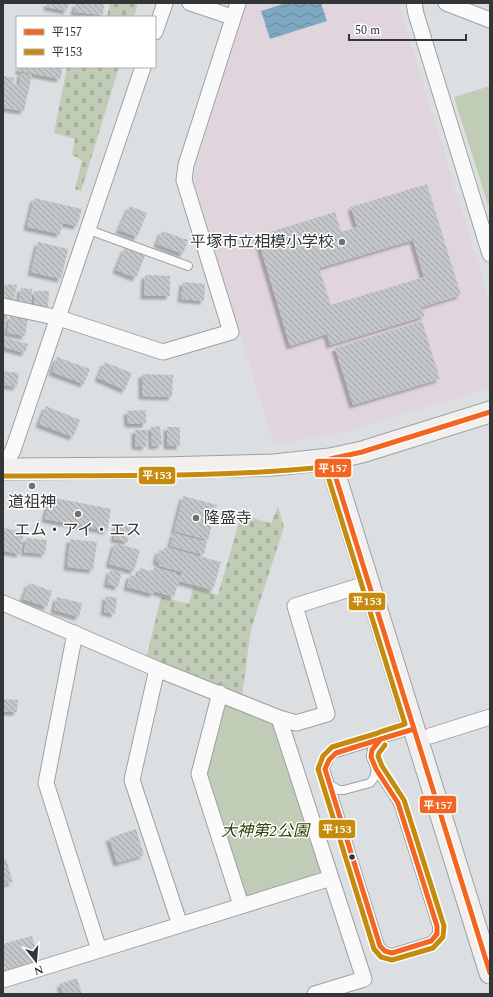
<svg xmlns="http://www.w3.org/2000/svg" width="493" height="997" viewBox="0 0 493 997" font-family="Spectral,'Noto Sans JP',serif">
<defs>
<pattern id="cemetery-stones" width="16" height="16" patternUnits="userSpaceOnUse"><rect width="16" height="16" fill="#c0ccb6"/><path d="M2 7V4a2 2 0 0 1 4 0v3zM10 15v-3a2 2 0 0 1 4 0v3z" fill="#a5b09d"/></pattern>
<pattern id="water-waves" width="16" height="10" patternUnits="userSpaceOnUse"><rect width="16" height="10" fill="#7ea8c1"/><path d="M0 5q4-4 8 0t8 0" fill="none" stroke="#688a9e"/></pattern>
<pattern id="building-back-hatch" width="6" height="6" patternUnits="userSpaceOnUse"><rect width="6" height="6" fill="#c4c7c9"/><path d="M-1 5l2 2M0 0l6 6M5-1l2 2" fill="none" stroke="#a0a2a4"/></pattern>
<filter id="shadow"><feDropShadow dx="-3.5" dy="3.5" stdDeviation="1" flood-color="#0004"/></filter>
</defs>
<rect width="100%" height="100%" fill="#dcdfe1"/>
<path fill="#e0d5dd" d="M247,3H396L400,7L490,303V387L354,430L277,445L273,442L194,181L195,168Z"/>
<path fill="#c0ccb6" d="M490,86V204L488,205L454,97Z
M224,703L272,721L322,874L251,897L242,893L207,782V770Z"/>
<path fill="url(#cemetery-stones)" d="M110,3H138L134,17H107Z
M67,67H119L81,191L75,189L82,160L72,155L75,139L54,133Z
M278,506L284,527L251,629L242,695L146,659L161,597L189,604L193,588L218,595L241,515L271,523Z"/>
<path fill="url(#water-waves)" d="M286,3H321L327,21L270,39L261,11Z"/>
<path fill="url(#building-back-hatch)" fill-rule="evenodd" filter="url(#shadow)" d="M47,3H69L67,11L47,7Z
M76,3L104,4L103,15L74,12Z
M19,67H63L60,79L19,71Z
M21,73L32,75L24,111L3,108V76L14,78L13,84L19,85Z
M427,184L461,295L422,307L425,316L330,345L327,334L290,346L257,236L335,212L341,232L357,227L351,207ZM413,240L424,277L331,305L319,268Z
M34,198L82,209L77,226L63,223L60,234L27,227Z
M130,206L147,213L137,237L119,230Z
M162,231L188,240L183,254L157,244Z
M38,242L68,249L61,279L31,272Z
M125,248L145,256L136,278L116,270Z
M145,275L170,276V296H144Z
M183,282L205,284L204,301L181,299Z
M5,284L17,285L14,301L3,300Z
M21,288L32,289L31,305L19,303Z
M34,291H49L48,307H34Z
M3,314L8,316L4,331L3,330Z
M10,316L28,318L25,336L7,333Z
M422,321L440,379L353,405L335,348Z
M3,337L28,344L25,353L3,347Z
M57,357L90,369L84,384L52,372Z
M105,362L132,373L125,390L98,378Z
M3,371L19,373L17,387L3,385Z
M142,374L173,375L172,397L142,396Z
M46,406L80,420L73,437L39,424Z
M146,410V424H128L127,411Z
M160,426L162,445L152,446L151,427Z
M167,427H180V446H167Z
M135,430H147L146,447L135,446Z
M183,496L217,505L208,540L174,531Z
M50,497L111,509L107,531L45,519Z
M117,523L131,527L128,542L114,539Z
M3,528L24,532L20,554L3,551Z
M174,533L207,542L204,555L170,546Z
M26,538L47,540L45,554L24,552Z
M70,539L97,542L93,570L67,567Z
M115,543L140,550L134,571L109,564Z
M165,547L221,562L213,590L179,581L182,572L159,566L160,563L156,561L159,550L164,552Z
M154,567L176,573L175,575L180,577L174,597L154,591L153,594L127,587L130,575L138,577L140,568L153,572Z
M110,570L122,572L118,587L107,584Z
M29,583L52,591L47,607L23,599Z
M106,596L117,598L115,614L104,612Z
M57,597L82,603L79,617L54,610Z
M4,699L18,700L17,712H4Z
M136,829L144,855L117,863L109,838Z
M6,859L13,882L3,885V860Z
M32,936L39,961L4,971L3,966V944Z
M77,978L82,994H63L60,984Z"/>
<g fill="none" stroke-linecap="round" stroke-linejoin="round">
<defs>
<path id="lane" d="M89,230L188,266
M381,739L372,750L371,757L376,769L398,803L437,926V934L431,941L392,953L385,951L380,946L325,769C327,761 329,757 336,753L414,729
M330,785L339,790H344L370,783L374,778L376,769"/>
<path id="street" d="M190,3L232,17
M414,3L416,14L490,254
M446,3L490,20
M155,32L165,3
M3,306L59,318L163,352L231,332L184,180L186,165L238,3
M3,468L13,450L143,67
M3,603L157,669L279,718L296,723L327,714L295,606L369,583
M75,633L46,783L99,950
M157,669L132,780L180,925
M220,693L199,774L241,905
M279,718L331,878
M430,736L490,717
M3,980L331,878L364,979L315,994"/>
<path id="secondary" d="M330,459L490,973
M3,469L162,468L274,465L330,459L362,452L490,412"/>
</defs>
<use href="#lane" stroke="#9ea0a2" stroke-width="10"/>
<use href="#street" stroke="#9ea0a2" stroke-width="17"/>
<use href="#secondary" stroke="#9ea0a2" stroke-width="23"/>
<use href="#lane" stroke="#fafafa" stroke-width="8"/>
<use href="#street" stroke="#fafafa" stroke-width="15"/>
<use href="#secondary" stroke="#f2f0ef" stroke-width="21"/>
<defs>
<path id="bus-1" d="M490,412L362,452L330,459L490,973
M381,739L372,750L371,757L376,769L398,803L437,926V934L431,941L392,953L385,951L380,946L325,769L329,760L336,753Z
M381,739L414,729"/>
<path id="bus-2" d="M3,476C110,475 218,478 325,467L405,724L380,732
M378,733L332,747L323,756L318,769L374,949L381,957L392,960L433,948L443,937L444,926L404,800L382,766L378,756L379,753L385,745"/>
</defs>
<use href="#bus-1" stroke="#fff" stroke-width="8"/>
<use href="#bus-2" stroke="#fff" stroke-width="8"/>
<use href="#bus-1" stroke="#f26522" stroke-width="5"/>
<use href="#bus-2" stroke="#c68a0e" stroke-width="5"/>
</g>
<g fill="#6e7072" stroke="#fff" stroke-width="1.5">
<circle cx="342" cy="242" r="4"/>
<circle cx="32" cy="486" r="4"/>
<circle cx="78" cy="514" r="4"/>
<circle cx="196" cy="518" r="4"/>
</g>
<circle fill="#333537" stroke="#fff" stroke-width="1.5" cx="352" cy="857" r="3.5"/>
<g text-anchor="middle" dominant-baseline="central" stroke-width="3" stroke-linejoin="round" paint-order="stroke">
<g font-size="16" fill="#333537" stroke="#fff">
<text x="334" y="242" text-anchor="end">平塚市立相模小学校</text>
<text x="32" y="502">道祖神</text>
<text x="204" y="518" text-anchor="start">隆盛寺</text>
<text x="78" y="530">エム・アイ・エス</text>
</g>
<g font-size="16" font-style="italic" fill="#2d4304" stroke="#fff">
<text x="265" y="831">大神第2公園</text>
</g>
</g>
<g stroke="#fff" stroke-width="1.5">
<rect x="314" y="458" width="38" height="20" rx="4" fill="#f26522"/>
<rect x="138" y="466" width="38" height="19" rx="4" fill="#c68a0e"/>
<rect x="348" y="592" width="38" height="19" rx="4" fill="#c68a0e"/>
<rect x="419" y="795" width="38" height="19" rx="4" fill="#f26522"/>
<rect x="318" y="819" width="38" height="20" rx="4" fill="#c68a0e"/>
</g>
<g font-size="11" text-anchor="middle" font-weight="bold" fill="#fff">
<text x="333" y="472">平157</text>
<text x="157" y="479">平153</text>
<text x="367" y="605">平153</text>
<text x="438" y="809">平157</text>
<text x="337" y="833">平153</text>
</g>
<rect width="493" height="997" fill="none" stroke="#333537" stroke-width="8"/>
<rect x="16" y="16" width="140" height="52" fill="#ffffff" stroke="#adaeaf"/>
<rect x="24" y="29" width="20" height="6" fill="#f26522" stroke="#adaeaf"/>
<text x="52" y="36" font-size="12" fill="#333537">平157</text>
<rect x="24" y="49" width="20" height="6" fill="#c68a0e" stroke="#adaeaf"/>
<text x="52" y="56" font-size="12" fill="#333537">平153</text>
<g transform="translate(36 961) rotate(163)" stroke="#ffffff" stroke-width="3" paint-order="stroke">
<path d="M0-3L7 15L0 10L-7 15Z" fill="#333537"/>
<text y="-6" font-size="11" font-weight="bold" text-anchor="middle" fill="#333537">N</text>
</g>
<path d="M349 34v6h117v-6" fill="none" stroke="#333537" stroke-width="2"/>
<text x="355" y="34" font-size="12" fill="#333537" stroke="#ffffff" stroke-width="3" paint-order="stroke">50 m</text>
</svg>
